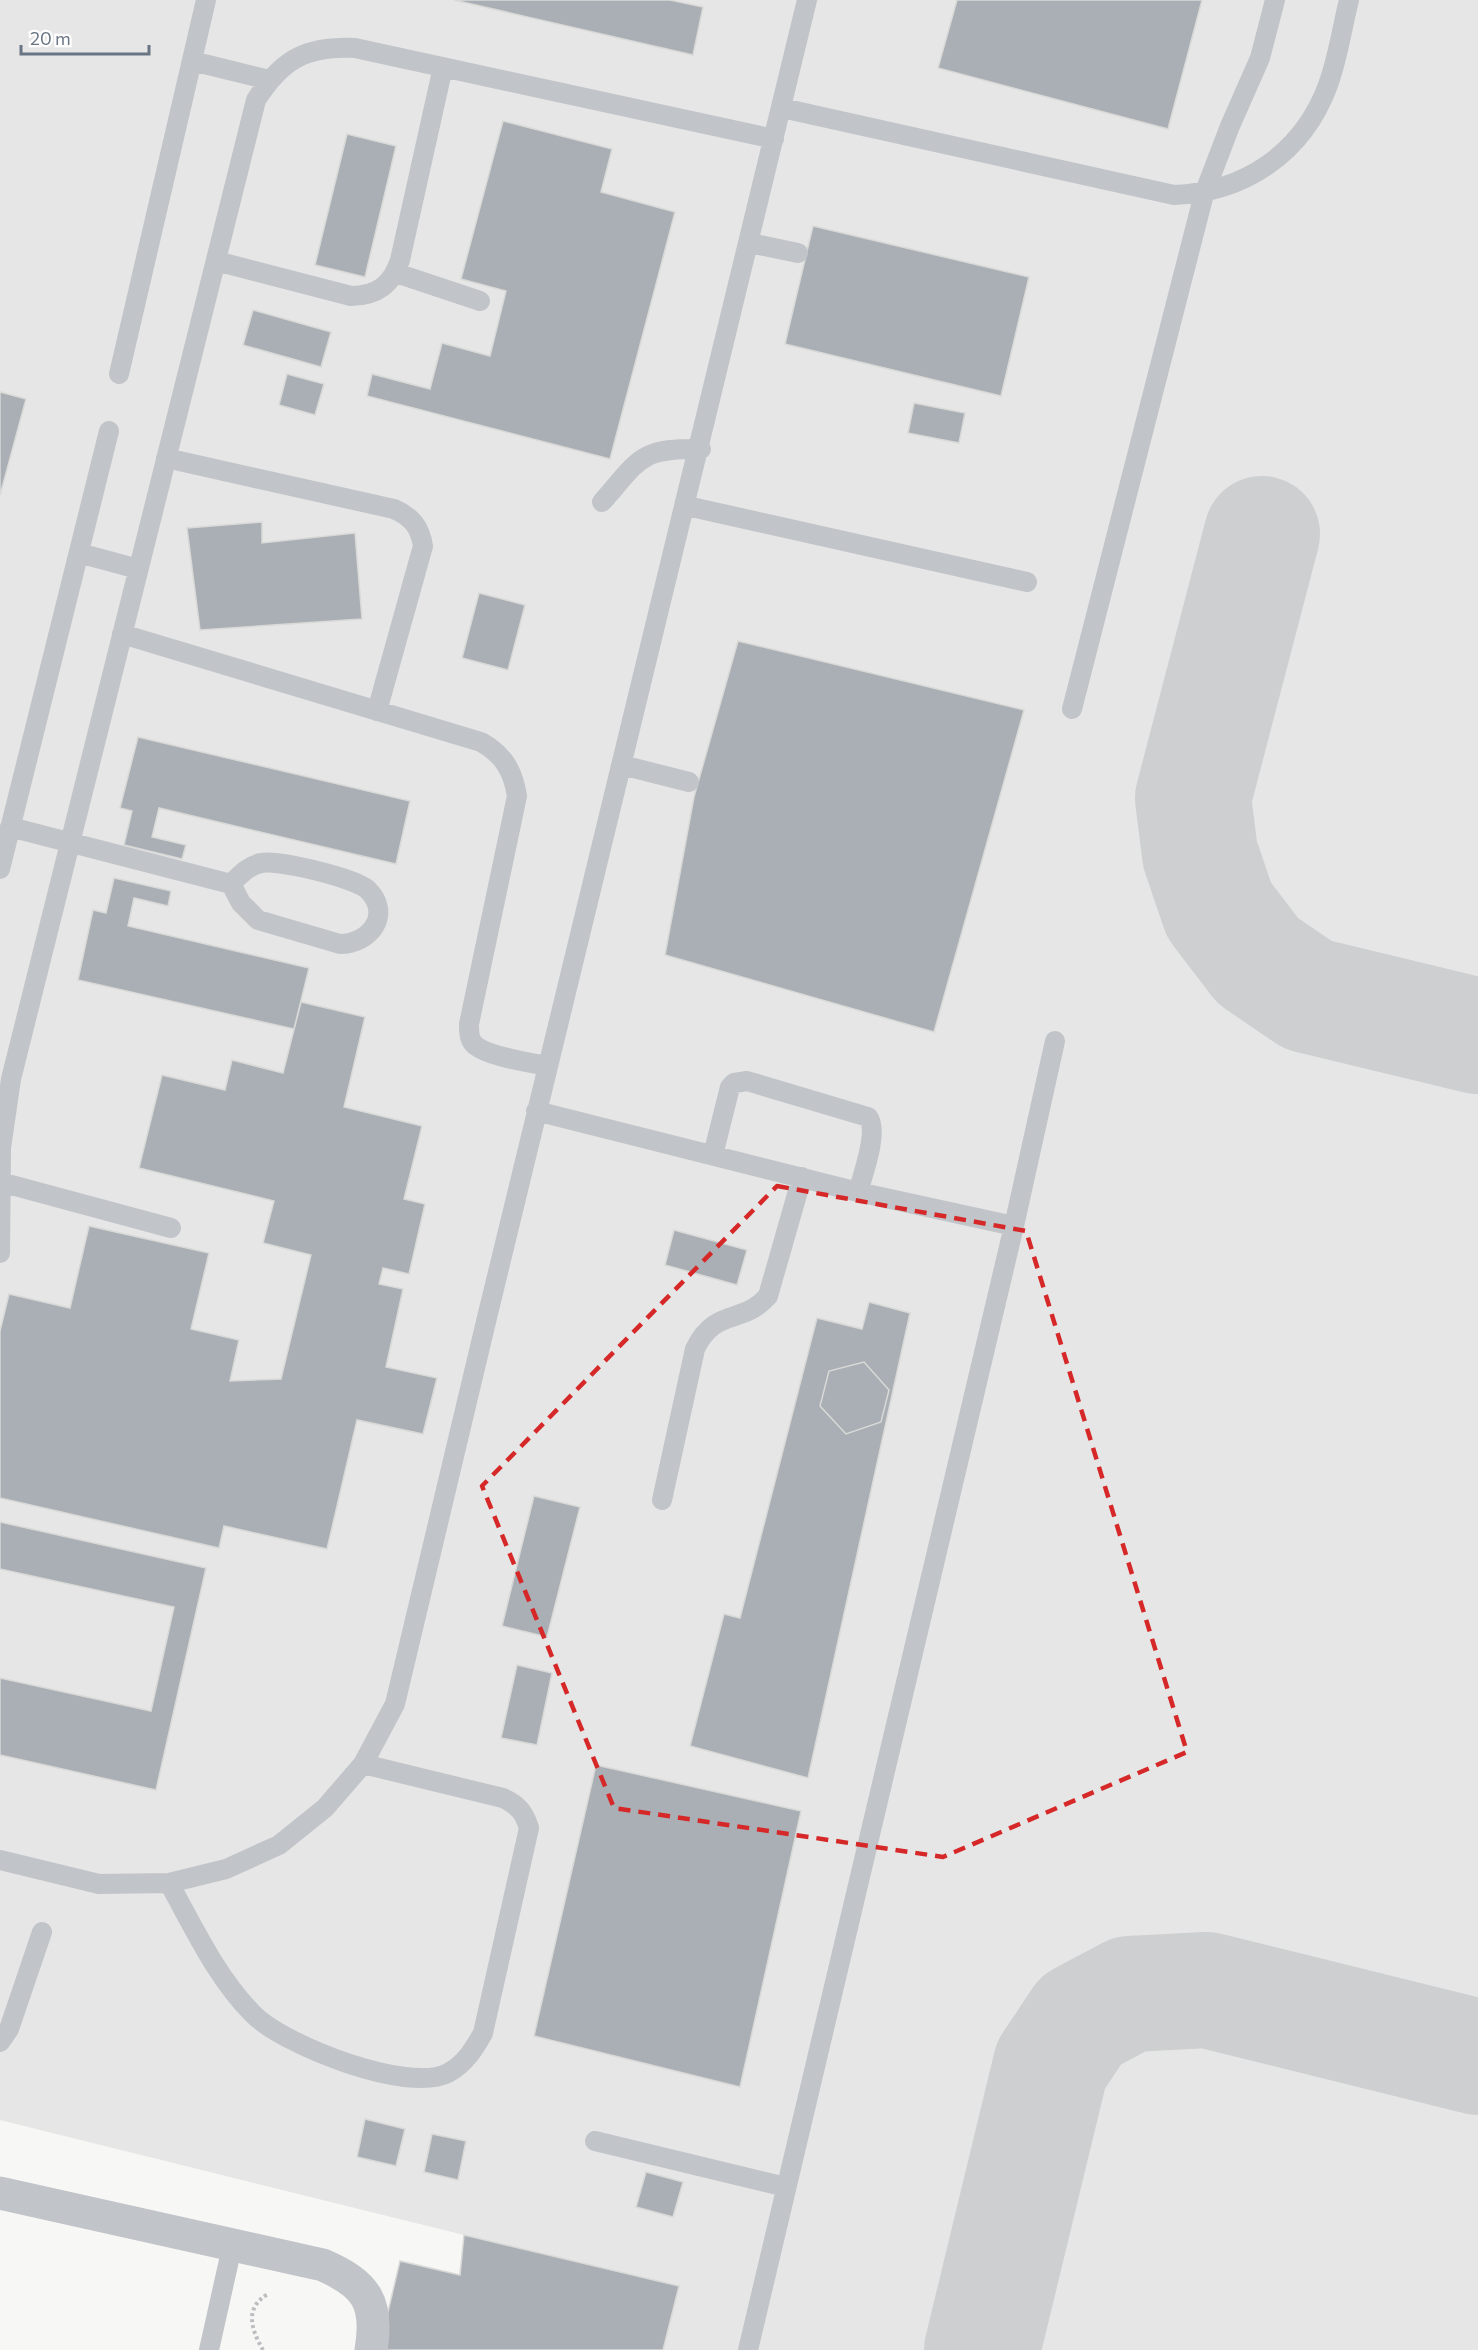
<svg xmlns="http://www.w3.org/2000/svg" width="1478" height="2350" viewBox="0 0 1478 2350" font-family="Commissioner,sans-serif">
<rect width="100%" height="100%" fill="#f7f7f5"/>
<path fill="#e5e6e5" d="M0,0H1478V2350H379L400,2261L459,2275L464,2235L0,2120Z"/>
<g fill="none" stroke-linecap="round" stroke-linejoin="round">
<path stroke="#cdcfd1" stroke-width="116" d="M1262,534L1193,798L1200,854L1219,910L1258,961L1308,995L1478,1036
M982,2350L1051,2065L1081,2020L1130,1994L1207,1990L1478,2057"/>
</g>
<path fill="#a9afb5" stroke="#d9d9d7" stroke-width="1.5" d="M454,0H670L703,7L693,55Z
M957,0H1202L1168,129L938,68Z
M503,121L612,149L601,192L675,212L610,459L367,396L372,374L430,389L442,343L490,356L506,291L461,279Z
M347,134L396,146L365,277L315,265Z
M813,226L1029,277L1001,396L785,344Z
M253,310L331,332L321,367L243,345Z
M287,374L324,384L315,415L279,405Z
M0,392L26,399L0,495Z
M914,403L965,413L959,443L908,433Z
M262,522V543L355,533L362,619L200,630L187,528Z
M479,593L525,605L508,670L462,658Z
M738,641L1024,710L934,1032L665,955L694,797Z
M138,737L410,801L396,864L159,808L152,837L186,845L182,859L124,845L132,811L120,808Z
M114,878L171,891L168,906L134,898L128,926L309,968L294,1029L78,980L93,910L106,913Z
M301,1002L365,1017L344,1107L422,1126L404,1199L425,1204L409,1274L383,1268L379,1284L403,1289L386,1367L437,1378L423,1434L357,1420L327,1549L224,1526L219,1548L0,1498V1331L9,1294L70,1308L89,1226L209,1253L191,1329L239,1340L230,1381L281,1379L311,1255L263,1243L274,1201L139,1168L162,1075L225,1090L232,1060L283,1073Z
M674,1230L747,1250L737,1285L665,1265Z
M869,1302L910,1313L808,1778L690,1746L724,1614L740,1618L817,1318L862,1329Z
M864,1362L889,1390L881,1422L846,1434L820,1406L829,1371Z
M534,1496L580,1507L547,1637L502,1626Z
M0,1522L206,1568L156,1790L0,1755V1678L151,1711L174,1607L0,1569Z
M517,1665L552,1673L537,1745L501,1738Z
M596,1765L801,1811L740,2087L534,2036Z
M365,2119L405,2129L396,2166L357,2157Z
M432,2134L466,2141L458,2180L424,2172Z
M646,2172L683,2182L673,2217L636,2207Z
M464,2235L679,2286L663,2350H379L400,2261L460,2275Z"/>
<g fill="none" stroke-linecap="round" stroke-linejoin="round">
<path stroke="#bbbdc0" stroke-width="4" stroke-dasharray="3 3" stroke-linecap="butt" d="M263,2350C251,2329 244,2308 268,2294"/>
<path stroke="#c1c4c8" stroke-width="20" d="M192,61L269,80
M782,108L1174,195C1245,192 1303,153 1328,85C1338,58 1342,28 1349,0
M750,243L798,253
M216,261L351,296C377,296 392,285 400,260L443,67
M396,273L480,301
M119,374L206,0
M166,458L394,509C412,517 420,527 423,546L377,711
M602,502C640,459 639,448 701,449
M687,506L1027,582
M79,553L138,569
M122,634L481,742C504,755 513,771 517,796L469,1024C469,1033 469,1041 476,1046C490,1057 528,1062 547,1066
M1072,709L1204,194L1230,126L1260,58L1275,0
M622,765L689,782
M10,827L231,884L241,903L258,920L340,944C370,944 393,914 367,889C354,878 277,859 261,863C248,866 240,875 231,884
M0,869L109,431
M536,1111L858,1192L1014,1226
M713,1155L730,1087L734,1083L747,1081L868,1117C879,1131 863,1174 858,1192
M0,1182L171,1228
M0,1253L1,1148L11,1079L256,100C282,59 306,46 355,48L774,139
M662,1500L695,1349C715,1307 743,1325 768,1296L802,1177
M0,1860L99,1884L169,1883L226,1869L279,1845L325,1808L363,1764L395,1704C528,1135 673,569 807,0
M169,1883C194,1928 217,1978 253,2014C283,2045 408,2094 448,2073C465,2064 474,2049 483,2033L529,1828C524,1812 518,1805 503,1798L363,1764
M0,2042L9,2029L42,1932
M595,2141L786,2187
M209,2350L232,2247
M748,2350L1014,1226L1055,1041"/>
<path stroke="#c1c4c8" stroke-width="33" d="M0,2193L323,2265C366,2284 379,2302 371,2350"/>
</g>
<path fill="none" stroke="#d62828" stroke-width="4.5" stroke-dasharray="12 8" stroke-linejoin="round" d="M777,1186L1026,1231L1187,1752L943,1857L614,1808L482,1486Z"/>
<path d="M21 45v9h128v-9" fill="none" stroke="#697583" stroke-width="3"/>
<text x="30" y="45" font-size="18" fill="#697583" stroke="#ffffff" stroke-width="4.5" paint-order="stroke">20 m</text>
</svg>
